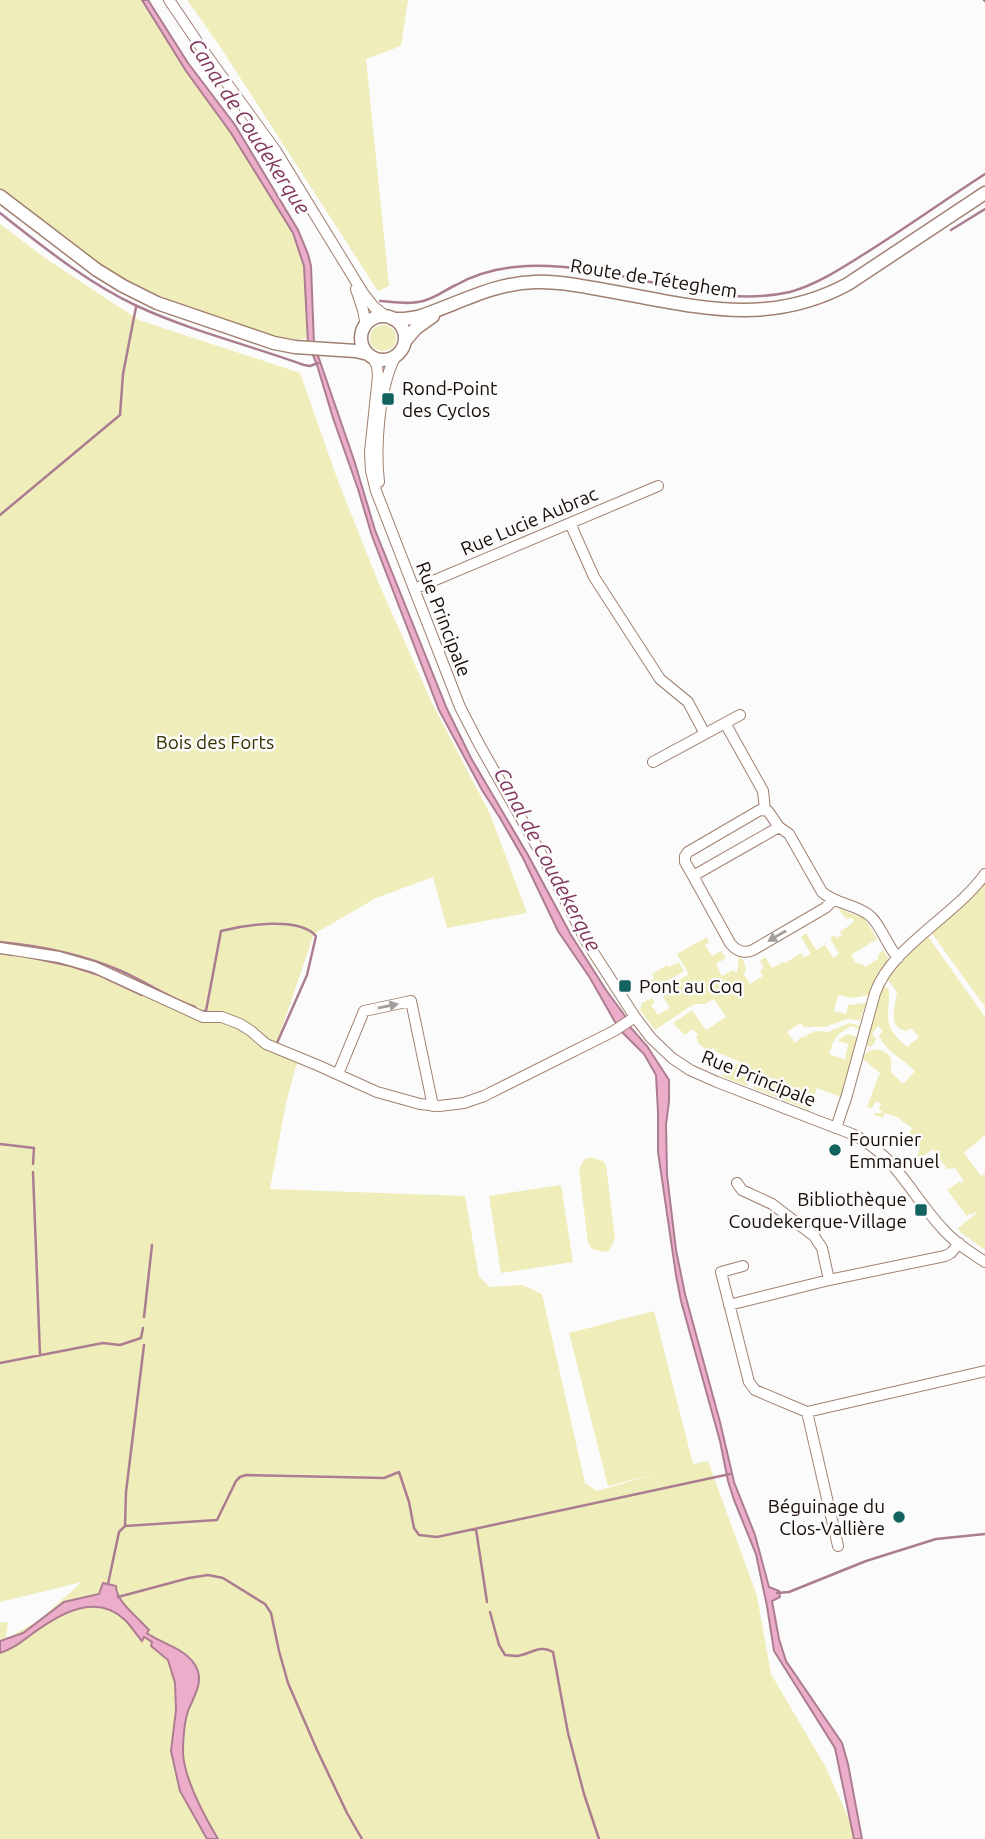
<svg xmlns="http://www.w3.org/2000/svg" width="985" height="1839" viewBox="0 0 985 1839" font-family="Ubuntu,sans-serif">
<rect width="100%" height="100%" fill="#fbfbfb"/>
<path fill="#efedb9" d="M0,0H142L186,71L231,133L293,233L304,266L307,338C286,343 259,332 239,325C200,313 161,300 125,280C81,255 41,219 0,188Z
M187,0H408L401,46L366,59L389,286L378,291L219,45Z
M0,224L45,258L139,320L300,373L338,481L379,584L432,703L490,814L527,913L447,928L433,877L376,898L314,934L276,1045L297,1063L286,1103L270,1189L465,1196L479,1277L490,1287L522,1285L542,1294L585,1483L597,1491L659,1473L608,1486L569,1333L654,1311L693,1464L708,1461L757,1596L771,1674L825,1766L858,1839H0V1639L3,1638H0V1622L8,1623L6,1637H9L38,1621L82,1582L0,1602Z
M370 338a13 13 0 1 1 26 0a13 13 0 1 1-26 0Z
M985,881V1007L931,932Z
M838,908L865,919L877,939L851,955L856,963L862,964L865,967L878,959V955L883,950L889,959L877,974L869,995L852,998L838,995L834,1011L846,1014L848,1005L866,1003L860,1020L847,1019L825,1027H804L800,1023L787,1032L795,1043L801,1037L802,1038L815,1031L828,1032L849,1023L861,1026L860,1029L851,1026C836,1035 834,1038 829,1054L845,1060L848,1044L838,1041L839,1039L848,1034L857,1037L841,1097L817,1088L809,1110L753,1088L755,1084L770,1090L774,1080L756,1073L752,1082H749L747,1086L721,1076L740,1062L717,1052L713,1048L708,1052L697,1042L698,1040L696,1037L698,1035L693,1029L685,1035L673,1023L692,1010L706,1030L726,1017L714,999L705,1004H696L689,1007L655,1030L640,1010L642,1003L652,998L655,1002L651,1005L658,1015L670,1008L663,997L666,988L689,974L677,954L707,937L709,942L705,945L712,956L721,951L726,958L716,964L722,976L733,970L737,973L739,956L744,961L746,971L743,973L750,984L763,976L760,970L764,968L760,961L765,957L772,968L783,962L785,963L801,953L804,957L811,954L801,937L806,933L816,950L825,945L833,958L839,954L830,938L835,935L836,938L842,935L840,932L854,922L852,918L846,919Z
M927,935L985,1017V1135L964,1153L981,1176L985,1174V1250L960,1232L958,1228L977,1213L976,1212L972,1215L971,1213L967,1216L947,1190L960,1181L961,1183L964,1181L955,1168L947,1169L933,1149L912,1164L920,1149L917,1147L920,1140L909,1133L912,1128L897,1117L885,1113L883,1118L874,1115L875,1113H882V1111L879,1110L881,1103L875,1102L872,1108L867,1107L878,1077L881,1074L862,1058C869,1048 878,1047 888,1054L891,1059V1072L903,1084L915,1071C904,1060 885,1050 879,1036L883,1031L878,1026L872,1034L876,1039L874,1044L870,1047L866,1044L871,1020L882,989L885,987L888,988L889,992C889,1022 882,1024 907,1047L919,1037L911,1028L907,1031C887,1029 895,1006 897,992C895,988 887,981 888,977C888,970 920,942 927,935Z
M679,962L684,971L651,990L647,983L654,978L652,974L667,965L669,967Z
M590,1157L603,1161L606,1165L615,1239L609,1251L604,1252L592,1249L588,1243L579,1169L584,1160Z
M561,1185L573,1262L501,1273L489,1196Z"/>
<path fill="#ecadca" stroke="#ac7d90" stroke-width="2" d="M142,0H148L188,63L235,125L298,230L308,254L311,266L314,344L354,460L375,530L447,709L471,758L528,855L571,935L606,990L625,1016L631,1028L647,1046L669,1080V1101L666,1125L667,1175L676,1250L685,1294L720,1422L734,1482L755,1535L769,1587L779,1591L780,1597L772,1601L779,1639L786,1661L842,1743L848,1764L862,1839H854L835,1748L774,1651L767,1606L756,1554L734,1500L728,1481L720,1441L681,1301L676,1275L658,1152V1112L656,1075L644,1054L623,1033L615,1022L590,978L558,931L523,858L500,818L482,790L439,710L372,536L358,489L333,418L317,365L308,343L304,266L293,233L231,133L186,71Z
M103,1583L116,1586C116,1602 138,1617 149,1630L147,1633C160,1643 185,1648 195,1665C205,1681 194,1696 188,1711C184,1723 183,1741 183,1754C185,1781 205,1817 218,1839H207L180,1791L171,1751L176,1710L175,1683L168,1660L151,1646L152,1642L144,1637L142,1641C136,1634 131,1626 125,1620C96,1592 59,1614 32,1634C21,1642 13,1649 0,1653V1641L23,1633L64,1602L99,1594Z"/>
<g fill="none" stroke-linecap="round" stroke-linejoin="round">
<path stroke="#ac7d90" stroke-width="2.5" d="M984,0L985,1
M0,213C42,246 89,284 137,306C191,331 249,345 304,365L310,366L318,363
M951,230L985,209
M380,301C394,302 409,305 423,301C435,298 445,290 456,285C477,273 503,267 527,266C595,263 664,290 732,296C751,297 772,296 790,292C815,285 839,270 861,256C903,230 943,201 985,174
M0,515L120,415L123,374L136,307
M0,942C42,946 82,954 121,971C146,982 169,998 195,1007
M0,953L12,955
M29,957L71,966L99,975L142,995
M204,1011H206L221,931C244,925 299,916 316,936L307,975L277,1043
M0,1144L34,1148L33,1164
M33,1172L40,1355
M144,1317L152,1245
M0,1363L103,1343L120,1345L141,1338L143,1328
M125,1526L126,1492L144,1345
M476,1529L487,1602
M108,1584L119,1532L125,1526L217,1520L236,1481L240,1477L246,1475L384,1478L399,1472L409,1502L414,1528L419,1535L437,1537L730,1474
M777,1593L789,1592L866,1561L936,1539L985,1534
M118,1597L189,1578L208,1575L223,1578L265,1604L271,1613L279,1651L288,1683L317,1750L347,1813L362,1839
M490,1612L499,1645L505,1655C509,1655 513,1656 517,1656C531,1654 540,1644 553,1652L568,1733L584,1794L599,1839"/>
<defs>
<path id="minor" d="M169,0L205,53L276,151L363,293L374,307L387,317
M356,289L363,310L366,326
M373,358L377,366L378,376L370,452L371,471L376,491L460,707L479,744L543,857L586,941L635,1017L651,1038L672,1058L690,1070L717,1082L852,1134C896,1155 911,1195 942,1228C954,1242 970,1252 985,1262
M379,482C375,446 379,389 395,357
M570,523L594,577L660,679L688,702L705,734
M414,589L658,486
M725,723L763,791L765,810
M653,762L740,715
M779,827L693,876L685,862V856L688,852L760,810L768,811L779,827L789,834L822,892C835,904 855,904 869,915C880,923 887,946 898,958
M693,876L730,943C736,951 744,954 753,950L825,908L834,900
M0,948L59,957L94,967L203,1017H222L240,1024L251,1031L266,1044L317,1065L377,1092L420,1104L439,1106L464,1103L484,1096L614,1031L635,1017
M338,1074L364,1011L411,1001L433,1106
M836,1128L847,1095L875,993C891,947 956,915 985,874
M737,1183L742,1190L772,1204L814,1236L822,1248L829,1280
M743,1266L721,1272L749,1382L755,1390L807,1412L985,1371
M729,1305L829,1280L945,1256L951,1253L959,1243
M807,1412L838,1546"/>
<path id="major" d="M0,196L97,270L123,286L157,303L274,343L295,347L356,351L368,354
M361 338a22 22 0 1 1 44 0a22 22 0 1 1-44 0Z
M393,319H405L418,317C458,304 493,283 535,282C558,281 581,286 604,290C691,305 765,329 848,284L985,193
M405,341L416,328L433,316"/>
</defs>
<use href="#minor" stroke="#a18070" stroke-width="12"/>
<use href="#major" stroke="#a18070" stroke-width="15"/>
<use href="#minor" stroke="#fff" stroke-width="10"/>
<use href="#major" stroke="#fff" stroke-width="12"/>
</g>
<defs><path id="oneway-solid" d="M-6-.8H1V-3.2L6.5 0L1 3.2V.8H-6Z" transform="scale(1.75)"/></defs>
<g fill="#a39e9c">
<use href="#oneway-solid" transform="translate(777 936) rotate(150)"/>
<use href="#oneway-solid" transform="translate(388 1006) rotate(-11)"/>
</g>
<g fill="#126260" stroke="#fbfbfb" stroke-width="2.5">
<rect x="381" y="392" width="14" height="14" rx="3.5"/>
<rect x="618" y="979" width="14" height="14" rx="3.5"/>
<circle cx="835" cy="1150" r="7"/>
<rect x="914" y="1203" width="14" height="14" rx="3.5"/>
<circle cx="899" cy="1517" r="7"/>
</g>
<g text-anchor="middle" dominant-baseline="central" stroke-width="5" stroke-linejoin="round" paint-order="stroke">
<g font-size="19" fill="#180c07" stroke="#fbfbfb">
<text transform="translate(654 278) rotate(9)">Route de Téteghem</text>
<text transform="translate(529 521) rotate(-23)">Rue Lucie Aubrac</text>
<text transform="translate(444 619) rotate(69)">Rue Principale</text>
<text transform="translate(759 1078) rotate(22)">Rue Principale</text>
</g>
<g font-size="19" fill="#180c07" stroke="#fbfbfb" text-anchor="start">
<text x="402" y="388">Rond-Point<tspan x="402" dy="22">des Cyclos</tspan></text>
<text x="639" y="986">Pont au Coq</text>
<text x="849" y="1139">Fournier<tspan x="849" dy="22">Emmanuel</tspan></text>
<text x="907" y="1199" text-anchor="end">Bibliothèque<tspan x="907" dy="22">Coudekerque-Village</tspan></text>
<text x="885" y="1506" text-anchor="end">Béguinage du<tspan x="885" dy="22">Clos-Vallière</tspan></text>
</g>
<g font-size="19" fill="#363200" stroke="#fbfbfb">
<text x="215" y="742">Bois des Forts</text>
</g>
<g font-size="21" font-style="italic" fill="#81365d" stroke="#fbfbfb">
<text transform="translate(250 126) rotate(57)">Canal de Coudekerque</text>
<text transform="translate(548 859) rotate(62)">Canal de Coudekerque</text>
</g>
</g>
</svg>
